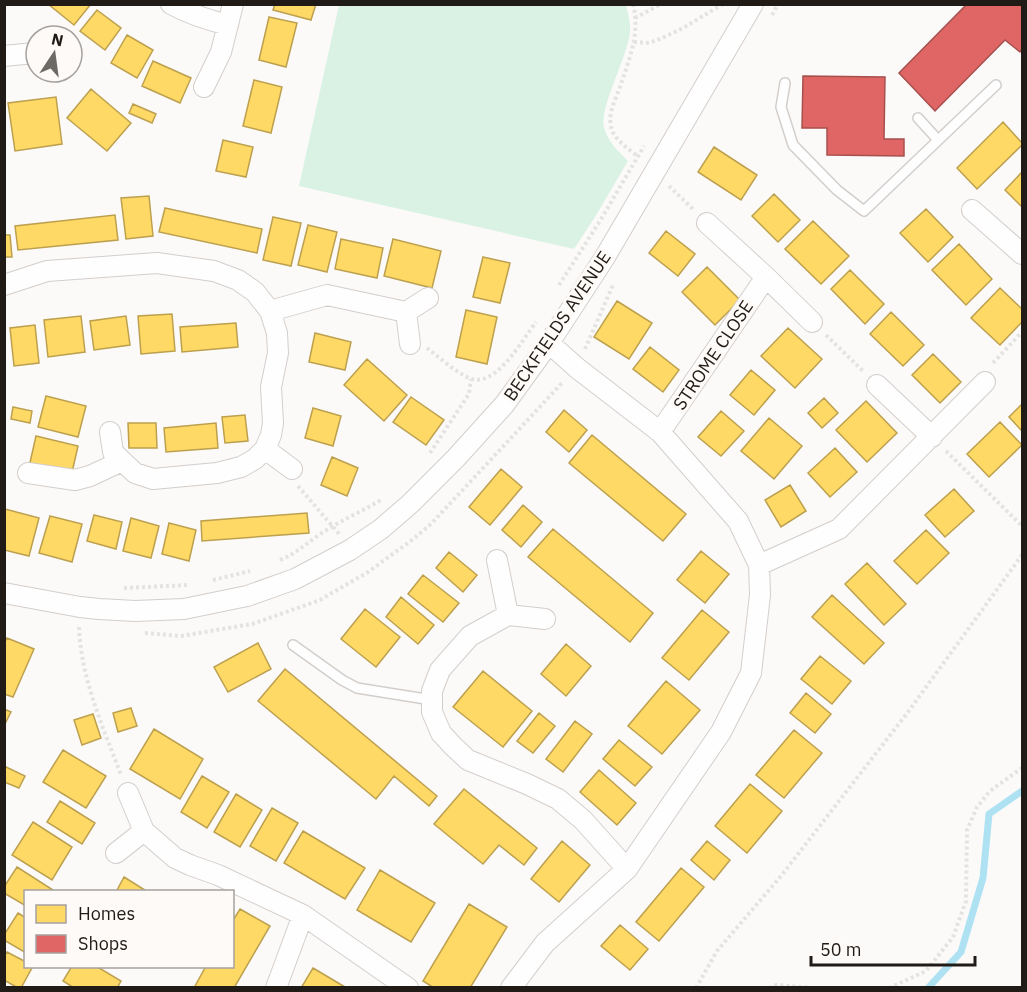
<svg xmlns="http://www.w3.org/2000/svg" width="1027" height="992" viewBox="0 0 1027 992" font-family="'IBM Plex Sans',sans-serif">
<rect width="100%" height="100%" fill="#fcfaf9"/>
<path fill="#daf2e4" d="M339,5H626C628,13 631,24 630,32C628,56 599,108 604,127C607,141 619,152 628,161L595,217L574,249L299,186Z"/>
<path fill="#ffd966" stroke="#bca04e" stroke-width="1.5" d="M48,4H91L74,25Z
M275,4H316L311,20L273,10Z
M97,10L121,28L105,50L80,31Z
M269,17L297,23L286,67L259,60Z
M127,35L153,50L137,78L111,63Z
M153,61L191,78L180,103L142,86Z
M254,80L282,87L271,133L243,126Z
M91,89L131,123L107,151L67,118Z
M56,97L62,144L15,151L8,103Z
M133,104L156,114L152,123L129,113Z
M1003,122L1022,143V145L977,189L957,168Z
M223,140L253,147L246,177L216,171Z
M714,147L757,175L741,200L698,172Z
M1022,172V207L1005,190Z
M774,194L800,220L778,242L752,216Z
M149,196L153,236L126,239L121,198Z
M165,208L262,229L257,253L159,232Z
M926,209L953,237L928,262L900,233Z
M115,215L118,240L18,250L15,226Z
M273,217L301,223L291,266L263,260Z
M813,221L849,256L821,284L785,249Z
M308,225L337,232L327,272L298,265Z
M666,231L695,254L678,276L649,253Z
M4,235H10L12,257H4Z
M341,239L383,248L377,278L335,269Z
M393,239L441,251L432,288L384,276Z
M959,244L992,279L966,305L932,270Z
M483,257L510,263L500,303L473,297Z
M707,267L740,300L715,325L682,292Z
M850,270L884,304L865,324L831,289Z
M1000,288L1022,309V322L1000,345L971,318Z
M617,301L652,323L629,359L594,337Z
M466,310L497,317L487,364L456,357Z
M891,312L924,345L903,366L870,334Z
M172,314L175,351L141,354L138,316Z
M81,316L85,352L48,357L44,320Z
M126,316L130,345L94,350L90,321Z
M236,323L238,347L182,352L180,327Z
M35,325L39,363L14,366L10,328Z
M788,328L822,359L795,388L761,356Z
M315,333L351,342L345,370L309,362Z
M650,347L679,370L663,392L633,369Z
M933,354L961,382L940,403L912,375Z
M367,359L407,395L384,421L344,385Z
M751,370L775,390L754,415L730,395Z
M46,396L86,406L78,437L38,427Z
M411,397L444,420L426,445L393,422Z
M824,398L838,413L822,428L808,413Z
M866,401L897,433L867,462L836,430Z
M1022,404V431L1009,417Z
M13,407L32,411L30,423L11,419Z
M313,408L341,416L333,446L305,438Z
M564,410L587,430L569,452L546,432Z
M721,411L744,431L721,456L698,437Z
M245,415L248,441L225,443L222,417Z
M769,418L802,446L774,479L741,451Z
M1000,422L1022,445L989,477L967,454Z
M128,423H156L157,448H129Z
M216,423L218,448L166,452L164,428Z
M592,435L686,514L663,541L569,463Z
M36,436L78,446L71,477L29,467Z
M835,448L857,472L830,497L808,473Z
M332,457L358,468L347,496L321,485Z
M501,469L522,487L490,525L469,507Z
M790,485L806,511L781,527L765,500Z
M954,489L974,511L945,537L925,515Z
M523,505L542,522L521,547L502,530Z
M5,509L39,518L29,556L4,550Z
M307,513L309,533L202,541L201,521Z
M94,515L122,522L116,549L87,541Z
M50,516L82,524L72,562L39,553Z
M131,518L159,526L151,558L123,551Z
M169,523L196,530L189,561L162,554Z
M553,529L653,613L630,642L528,557Z
M926,530L949,553L917,584L894,561Z
M701,551L729,574L705,603L677,580Z
M449,552L477,575L463,592L436,568Z
M867,563L906,604L884,625L845,584Z
M423,575L459,603L443,622L408,594Z
M832,595L884,643L864,664L812,617Z
M401,597L434,625L418,644L386,617Z
M365,609L400,637L376,667L341,639Z
M702,610L729,632L689,680L662,658Z
M7,638L34,649L13,697L4,694V643Z
M258,643L271,669L228,692L214,667Z
M566,644L591,666L566,696L541,674Z
M820,656L851,681L832,704L801,679Z
M285,669L437,796L429,806L394,776L376,799L258,701Z
M483,671L532,711L503,747L453,707Z
M666,681L700,710L662,754L628,726Z
M806,693L831,714L815,733L790,713Z
M131,708L137,726L118,732L113,713Z
M4,709L11,712L4,726Z
M539,713L555,726L533,753L517,741Z
M93,714L101,738L82,745L74,720Z
M575,721L592,734L563,772L546,759Z
M154,729L203,759L180,799L130,769Z
M794,730L822,753L784,798L756,775Z
M619,740L652,767L635,786L603,759Z
M63,750L106,776L86,808L43,782Z
M4,766L25,776L19,788L4,782Z
M599,770L636,803L617,825L580,792Z
M202,776L229,792L207,828L181,812Z
M750,784L782,811L747,853L715,826Z
M464,789L537,848L524,865L499,845L483,864L434,824Z
M236,794L262,810L240,847L214,832Z
M60,801L95,823L82,844L47,822Z
M272,808L298,823L276,861L250,846Z
M33,822L72,847L52,880L12,855Z
M303,831L365,868L345,899L284,863Z
M562,841L590,865L559,902L531,879Z
M707,841L730,860L714,880L691,860Z
M17,867L53,890L52,892H26V906L4,893V887Z
M681,868L704,887L659,941L636,922Z
M380,870L435,903L411,942L357,910Z
M124,877L148,892H116Z
M469,904L507,927L470,988H434L423,981Z
M240,909L270,926L234,988H194L206,966H232V922Z
M18,913L26,918V953L4,940V935Z
M620,925L648,949L630,970L601,946Z
M7,952L26,962V966H33L21,988H18L4,980V956Z
M72,966H96L121,981L117,988H74L63,981Z
M313,968L345,987L344,988H301Z"/>
<path fill="#e06666" stroke="#a6504e" stroke-width="1.5" d="M967,4H1022V49L1020,52L1005,40L935,111L899,73Z
M803,76L885,77L884,139H904V156L827,155V128H802Z"/>
<g fill="none" stroke-linecap="round" stroke-linejoin="round">
<path stroke="#aee2f3" stroke-width="7" d="M928,988L961,952L983,878L989,814L1022,791"/>
<defs>
<path id="service" d="M785,83L781,107L793,145L837,190L864,211L996,85
M918,118L938,140
M293,645L342,680L357,688L432,700"/>
<path id="minor" d="M171,4C189,14 208,20 228,25
M4,56L34,53
M204,87L221,52L233,4
M972,210L1022,254
M707,223L766,277
M4,285L47,271L157,263L214,271L238,280L255,292L270,311L277,333L278,353L271,387L273,423L271,435L265,449L255,459L241,467L217,473L153,479L135,473L122,461L90,476L75,480L28,473
M270,311L327,295L406,312L410,344
M406,312L428,298
M877,385L932,437
M110,432L113,452L122,461
M660,432L766,277L812,322
M265,449L292,469
M497,560L508,615
M759,565L839,529L985,382
M4,593L80,607L99,609L135,611L184,609L247,596L295,579L350,550L381,529L410,504L456,458L504,405L549,343L605,257L753,4
M545,619L508,615L470,636L440,670L432,691V712L441,733L453,746L468,760L527,784L558,799L583,820L627,869
M128,793L144,831L175,858L190,865L218,875L303,915L408,988
M116,853L144,831
M276,988L303,915
M511,988L545,943L627,869L721,732L751,673L760,595L759,565L738,521L660,432L577,368L549,343"/>
</defs>
<use href="#service" stroke="#d2cecb" stroke-width="12"/>
<use href="#minor" stroke="#d2cecb" stroke-width="22"/>
<path stroke="#e3e3e2" stroke-width="4" stroke-dasharray="3 3" stroke-linecap="butt" d="M633,4C641,34 628,62 619,90C614,102 607,117 612,130C616,141 629,149 637,156
M772,15L778,4
M635,18L661,4
M634,42L649,43L660,39L683,28L723,4
M669,186L694,210
M559,285L600,221L644,146
M826,335L864,372
M427,348C440,358 454,371 469,378C495,390 523,339 536,322
M585,349L613,285
M993,363L1022,332
M946,451L1022,526
M430,453L469,394L471,379
M298,486L340,535
M280,560C295,554 306,544 319,535C339,521 361,512 381,500
M213,580L250,571
M124,588L189,585
M79,627C81,679 103,727 121,775
M145,633L181,636L252,624L320,600L368,572L412,540L431,524L563,382
M696,988L717,951L781,876L908,712L1022,555
M769,988L776,985L812,988
M889,988L926,971L953,937L966,901L967,830L977,807L990,791L1022,768"/>
<use href="#service" stroke="#fffefe" stroke-width="9"/>
<use href="#minor" stroke="#fffefe" stroke-width="20"/>
</g>
<g text-anchor="middle" dominant-baseline="central" stroke-width="6" stroke-linejoin="round" paint-order="stroke">
<g font-size="18" fill="#201b16" stroke="#fdfaf8">
<text transform="translate(557 326) rotate(-56)">BECKFIELDS AVENUE</text>
<text transform="translate(713 355) rotate(-56)">STROME CLOSE</text>
</g>
</g>
<rect width="1027" height="992" fill="none" stroke="#201b16" stroke-width="12"/>
<rect x="24" y="890" width="210" height="78" fill="#fdfaf8" stroke="#a5a19e" stroke-width="1.5"/>
<rect x="36" y="905" width="30" height="18" fill="#ffd966" stroke="#a5a19e" stroke-width="1.5"/>
<text x="78" y="920" font-size="18" fill="#201b16">Homes</text>
<rect x="36" y="935" width="30" height="18" fill="#e06666" stroke="#a5a19e" stroke-width="1.5"/>
<text x="78" y="950" font-size="18" fill="#201b16">Shops</text>
<g transform="translate(54 54) rotate(13)"><circle r="28" fill="#fdfaf8" stroke="#a5a19e" stroke-width="1.5"/>
<path d="M0-4.5L10 22L0 15L-10 22Z" fill="#6d6965"/>
<text y="-9" font-size="16" font-weight="bold" text-anchor="middle" fill="#201b16">N</text>
</g>
<path d="M811 956v9h164v-9" fill="none" stroke="#201b16" stroke-width="3"/>
<text x="820" y="956" font-size="18" fill="#201b16" stroke="#fdfaf8" stroke-width="4.5" paint-order="stroke">50 m</text>
</svg>
